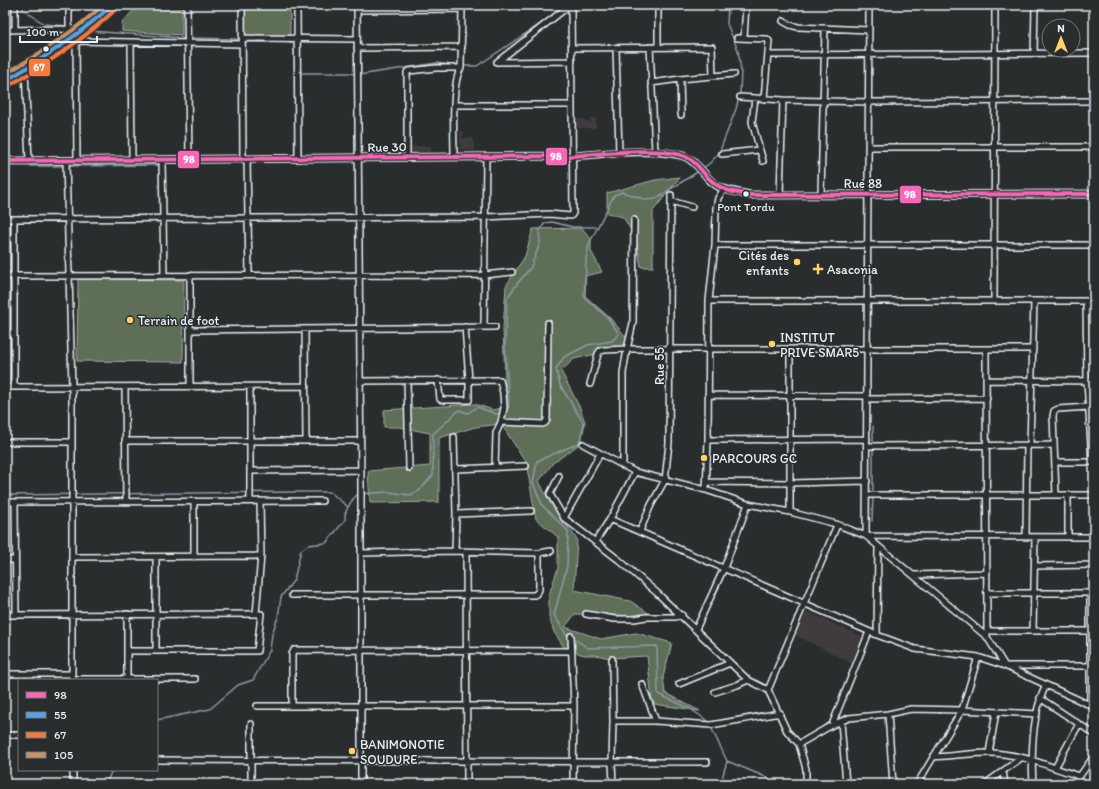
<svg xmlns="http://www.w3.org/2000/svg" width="1099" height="789" viewBox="0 0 1099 789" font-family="Itim,sans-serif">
<rect width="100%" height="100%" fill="#2a2d2e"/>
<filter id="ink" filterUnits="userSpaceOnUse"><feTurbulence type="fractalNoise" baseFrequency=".025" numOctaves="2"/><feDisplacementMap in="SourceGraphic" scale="8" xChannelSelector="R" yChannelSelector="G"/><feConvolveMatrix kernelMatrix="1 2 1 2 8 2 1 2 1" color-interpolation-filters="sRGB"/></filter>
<g filter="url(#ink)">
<path fill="#3f3b3c" d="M590,118H596V128H577V119H584L586,121H589V123L591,122Z
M460,131H464L462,138H473L475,151L460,150Z
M411,146H431V152H411Z
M806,611L864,637L851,663L795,635Z"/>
<path fill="#5f6e57" stroke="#a4b0a8" d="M138,5H182V35L122,31V23Z
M243,5H290V37H243Z
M680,177L653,211V267H641L636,238L623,217L607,213V193L655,180Z
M582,228L591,239V251L602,272L585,276L584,295L611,319L627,338L622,350L600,353L574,359L561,371L580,408L585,422L581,443L553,463L539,481L550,503L577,539L574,590L630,601L653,616L575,614L565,627L601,639L636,633L672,643L663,677L665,693L700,711L654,704L652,699L647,656L610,658L596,655H584L565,649L554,632L549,617V595L558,568V537L536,519L526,462L501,424L475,427L439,438V502L370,503L368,471L430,466V433L399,427H384V410L475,404L493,410L506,407L503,329L506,286L525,256L533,229Z
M78,279L184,280L183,362L77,361Z"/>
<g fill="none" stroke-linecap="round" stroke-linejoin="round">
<path stroke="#8c9ba8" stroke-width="1.5" d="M20,5L24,10L44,24L67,26
M360,5L361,147
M71,26L78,28L100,5
M89,31L185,38L240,39
M244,41L246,42L295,43
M465,66H477L558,12
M300,70V73H349L355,74
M5,72L51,48L75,27
M359,75L437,63L458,66
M5,166H64
M68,166L160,165
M702,169L710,163L719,153L736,109L740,93L741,70L738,50L727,24L728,5
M505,412L509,406L505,346L507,298L517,284L531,267L540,243L539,231L545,223L552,222L573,227H598
M873,493V426
M5,495L296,492H330L348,507
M872,521L873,497
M570,636L566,634L554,615L567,566L568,531L542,505L533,483L537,461L579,443L584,424L560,385L556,369L564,357L588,345L612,341L619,334L608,318L585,298L586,259L589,244L614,195L622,192L647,200L655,199L699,171
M573,638L588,648L657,646L658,694L689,708L708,721L710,724
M157,720L210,709L238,685L253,680L270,650L272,634L278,617L281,597L294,580L301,550L308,545L326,543L345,520V514L348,507L353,499L358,494L389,492L410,495L419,491L433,475V434L459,410L468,413L477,407L496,414L502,413
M711,727L727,761L768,778L771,784
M106,784L112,770
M722,784L723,775L727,761"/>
<defs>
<path id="minor" d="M187,5L189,160
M242,5L243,159
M297,5L298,159
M357,5L361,486V784
M658,5V47
M357,10L462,9L461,68C451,83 454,137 454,157
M783,21L790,25L798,27L869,30
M69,29V5
M5,30L69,29L72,30L76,36L77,161
M15,30V5
M242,38L357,39
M737,38L767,39L769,41L764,99
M744,38L746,5
M76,41L242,44
M131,42L132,160
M650,47L655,152
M357,48L462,47
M572,48L712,47L713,76
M616,48L619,153
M1034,53L1035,5
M768,55L1094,53
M497,62L570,5
M497,62L572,61
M25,70L29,161
M680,79L681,115
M5,81C43,60 81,35 112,5
M651,83L680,79L734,74
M740,97L783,100L869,102L1094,101
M755,98L752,122L763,161
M455,105H572
M869,147H1094
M722,154L759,150
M407,158V72L409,71L436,68H461
M247,159L249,275
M162,160L164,275
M66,161L72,387V680
M780,194L783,100
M821,194L825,28
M671,201L692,207
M5,219L486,217L549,214L571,216L573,213L571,5
M14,219V387
M715,245H1094
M190,275V387
M5,276L484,275L512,272
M709,301H1094
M994,301L995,5
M1086,301L1087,381L1092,462
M484,327L486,157
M305,329L306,441
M190,330L495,327
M5,333H14
M986,349L987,637
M407,380L409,468
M438,380L440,399L442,400H469V380L465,327
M986,380L1094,381
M360,381L500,380L503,393L504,408L501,422L496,433L495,468
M590,384L598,354L600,351L604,350L627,349H1033
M5,387L306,386
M125,387L126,502
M250,387V501
M708,395L867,396
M867,399L987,398
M501,422L543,424L545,423L547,420L548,323
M454,437L456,514L455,551
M708,440L867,439
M125,441H360
M5,442H72
M583,444L635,472L706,490L748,504L790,512L836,524L866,536L987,637L1005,666
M1030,445L1034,301
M867,446L1054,445
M1055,462H1094
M623,466V373L627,349L633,323L634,220
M456,469L526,466
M250,471L361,470
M559,476L550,494L564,518L619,560L657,593L748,680L768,690L787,731L799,744L806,769V784
M707,482L791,483L867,481
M706,490L708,440L709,301L715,245L716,208L718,198L724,189
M867,495H1094
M1056,495L1053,416L1054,411L1058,409L1089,407
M1068,495V537
M194,501V557
M5,502L322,501
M15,502L16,615
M790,512V349
M456,514L531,511
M564,518L600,454
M610,519L877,635L915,649L978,657L1005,666L1094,707
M640,531L651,505L665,480L669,443L671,195
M866,536L869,5
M866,536L1094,537
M1026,537L1027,445
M595,542L610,519L635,472
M466,552L467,784
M361,553L455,551L539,553
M72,557L261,556
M156,557V651
M5,560H15
M1035,566L1094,565
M914,575L987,573
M987,593H1094
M1090,593V705
M292,595H535L539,590V553L551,551
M127,614V679
M256,614L261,556L260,501
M586,614L614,619H634L646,617H675L682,615
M5,615L261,614L257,651H127
M696,629L724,568L748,504
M1033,630L1035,537
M987,631H1094
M877,635L878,546
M571,636L574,706L573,784
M612,659L613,721L612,762L613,784
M1007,666H1094
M5,674H72
M72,679H195
M642,684L656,721
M679,684L730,663
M768,690L837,525
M715,692L737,685L748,680
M1040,698L1094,734
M257,706H574
M292,706V654L294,650L572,651
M888,714L893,784
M613,721H656L711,725L780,713
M841,722L846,784
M832,725L869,632
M5,735H19
M799,744L832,725L849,718L888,714L911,709L962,710L1037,714
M989,753L996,712
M933,757C952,756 971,753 989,753C1020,753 1050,767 1079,776
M157,760L707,762
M1055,768L1079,724
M73,770V784
M1003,771L1005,784
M251,784V724
M917,784L962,710L978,657
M985,784L1021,758
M1033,784C1031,752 1032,714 1046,685
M1074,784L1094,756"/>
<path id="major" d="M5,161L573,156C601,154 661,147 686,157C696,162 701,170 708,178C718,190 735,192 750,195L1094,194"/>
</defs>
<use href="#minor" stroke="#e8f1f8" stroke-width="8"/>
<use href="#major" stroke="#e8f1f8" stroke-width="9"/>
<use href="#minor" stroke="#2a2d2e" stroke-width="5"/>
<use href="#major" stroke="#736c4b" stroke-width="6"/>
<defs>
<path id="bus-1" d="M5,161L573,156C602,154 659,146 686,157C698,162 703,175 713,182C723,191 737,193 750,195L1094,194"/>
<path id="bus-2" d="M5,81C43,59 79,35 112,5"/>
<path id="bus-3" d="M8,86C47,64 83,40 116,9"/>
<path id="bus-4" d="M5,74C40,54 74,32 103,5"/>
</defs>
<use href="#bus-1" stroke="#2a2d2e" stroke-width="7"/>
<use href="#bus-2" stroke="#2a2d2e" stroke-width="7"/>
<use href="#bus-3" stroke="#2a2d2e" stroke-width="7"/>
<use href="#bus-4" stroke="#2a2d2e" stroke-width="7"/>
<use href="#bus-1" stroke="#fa66b7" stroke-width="4"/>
<use href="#bus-2" stroke="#53a3e8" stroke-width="4"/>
<use href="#bus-3" stroke="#f6793e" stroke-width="4"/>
<use href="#bus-4" stroke="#c7916a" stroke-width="4"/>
</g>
</g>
<g fill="#e8f1f8" stroke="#2a2d2e" stroke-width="1.5">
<circle cx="46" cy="49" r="3.5"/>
<circle cx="746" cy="194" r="3.5"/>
</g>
<g fill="#ffd166" stroke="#2a2d2e" stroke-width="1.5">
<circle cx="797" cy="262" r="4"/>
<path d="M816 263h4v4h4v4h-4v4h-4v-4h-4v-4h4z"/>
<circle cx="130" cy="320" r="4"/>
<circle cx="772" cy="344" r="4"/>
<circle cx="704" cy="458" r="4"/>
<circle cx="352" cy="751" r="4"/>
</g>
<g text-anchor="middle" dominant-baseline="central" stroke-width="3" stroke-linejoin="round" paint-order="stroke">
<g font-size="12" fill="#e8f1f8" stroke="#2a2d2e">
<text x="746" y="207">Pont Tordu</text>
</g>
<g font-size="13" fill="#e8f1f8" stroke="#2a2d2e">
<text transform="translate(387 147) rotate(-1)">Rue 30</text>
<text x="863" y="183">Rue 88</text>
<text transform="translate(659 366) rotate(-90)">Rue 55</text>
</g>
<g font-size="13" fill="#e8f1f8" stroke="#2a2d2e" text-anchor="start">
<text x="789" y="255" text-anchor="end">Cités des<tspan x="789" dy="15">enfants</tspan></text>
<text x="827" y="269">Asaconia</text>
<text x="138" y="320">Terrain de foot</text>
<text x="780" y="337">INSTITUT<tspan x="780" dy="15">PRIVE SMAR5</tspan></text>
<text x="712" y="458">PARCOURS GC</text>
<text x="360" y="744">BANIMONOTIE<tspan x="360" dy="15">SOUDURE</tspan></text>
</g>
</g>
<g stroke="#2a2d2e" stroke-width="1.5">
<rect x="28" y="58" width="23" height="19" rx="4" fill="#f6793e"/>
<rect x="545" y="147" width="23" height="19" rx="4" fill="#fa66b7"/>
<rect x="177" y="150" width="23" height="19" rx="4" fill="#fa66b7"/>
<rect x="899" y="185" width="23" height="19" rx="4" fill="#fa66b7"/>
</g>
<g font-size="11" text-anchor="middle" font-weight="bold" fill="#fff">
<text x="39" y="71">67</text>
<text x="556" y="160">98</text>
<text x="189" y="163">98</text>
<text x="910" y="198">98</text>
</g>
<rect width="1099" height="789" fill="none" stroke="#2a2d2e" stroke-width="20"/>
<rect x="10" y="10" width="1079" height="769" fill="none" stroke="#e8f1f8" stroke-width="1.5" filter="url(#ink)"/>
<rect x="18" y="679" width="140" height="92" fill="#2a2d2e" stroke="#767b7f"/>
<rect x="26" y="692" width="20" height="6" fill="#fa66b7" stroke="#767b7f"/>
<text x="54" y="699" font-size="12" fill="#e8f1f8">98</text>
<rect x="26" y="712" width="20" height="6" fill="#53a3e8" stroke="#767b7f"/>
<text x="54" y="719" font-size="12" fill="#e8f1f8">55</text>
<rect x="26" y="732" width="20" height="6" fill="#f6793e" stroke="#767b7f"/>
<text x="54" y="739" font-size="12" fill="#e8f1f8">67</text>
<rect x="26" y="752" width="20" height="6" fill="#c7916a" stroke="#767b7f"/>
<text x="54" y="759" font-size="12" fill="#e8f1f8">105</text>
<g transform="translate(1061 38)"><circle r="19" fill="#2a2d2e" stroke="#767b7f"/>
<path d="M0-3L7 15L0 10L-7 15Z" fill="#ffd166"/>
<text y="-6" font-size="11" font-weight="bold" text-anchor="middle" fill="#e8f1f8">N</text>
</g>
<path d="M20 36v6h77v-6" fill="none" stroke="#e8f1f8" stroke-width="2"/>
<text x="26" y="36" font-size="12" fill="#e8f1f8" stroke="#2a2d2e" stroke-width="3" paint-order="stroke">100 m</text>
</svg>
